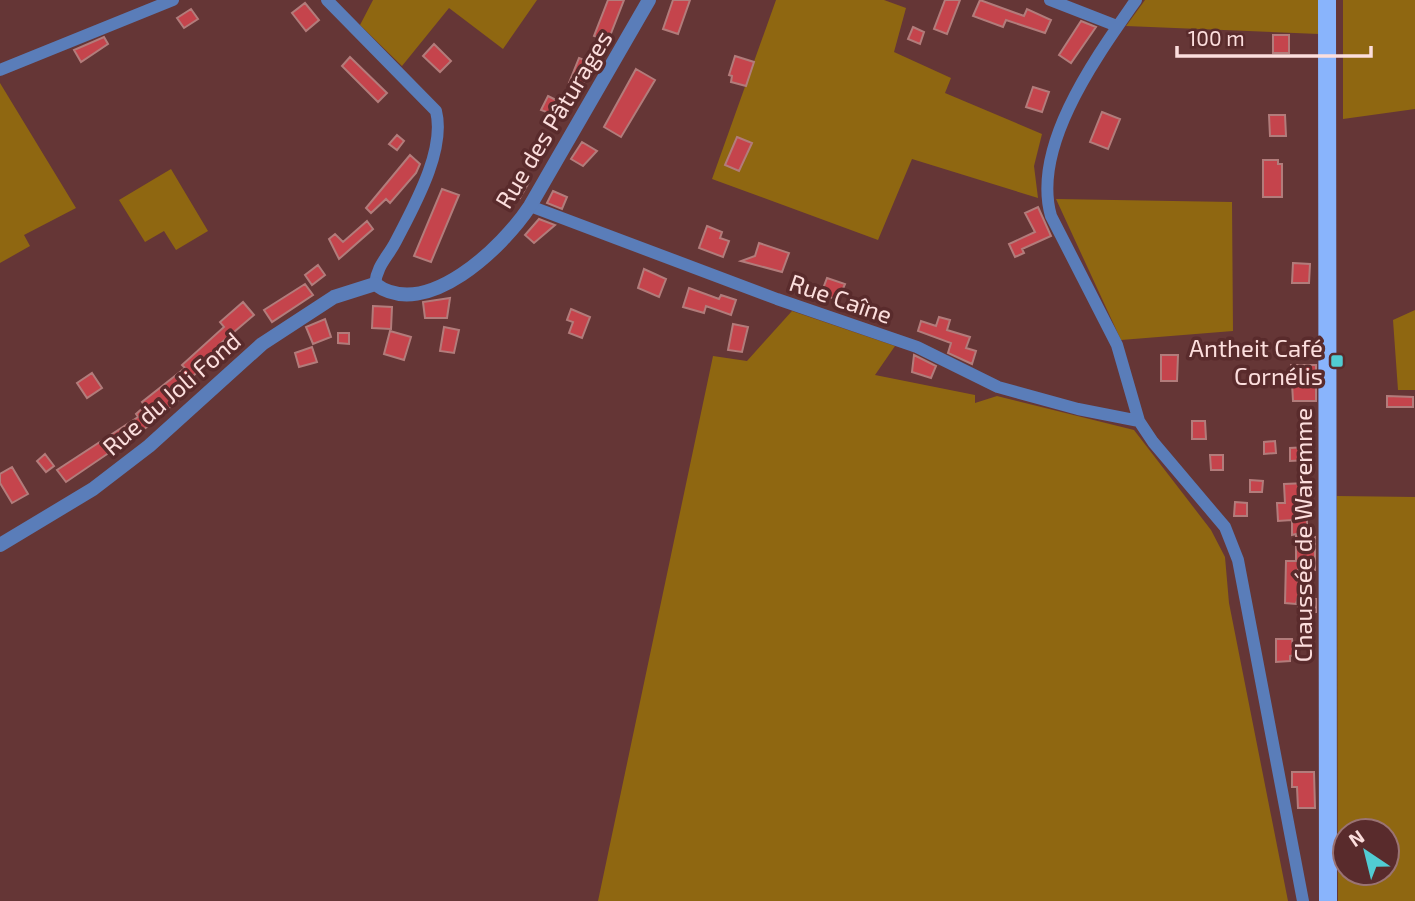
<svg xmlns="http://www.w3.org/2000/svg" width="1415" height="901" viewBox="0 0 1415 901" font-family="'Exo 2',sans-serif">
<rect width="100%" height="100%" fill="#653636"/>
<path fill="#8f6711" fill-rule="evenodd" d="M373,0H537L503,49L449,8L402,66L360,25Z
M776,0H884L906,8L894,52L951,78L945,93L1042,134L1034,166L1038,198L912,159L878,240L712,179Z
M1145,0H1319V34L1126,26Z
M1343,0H1415V109L1343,119Z
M0,83L76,208L24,235L30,246L0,263Z
M171,169L208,231L176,250L164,231L145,242L119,200Z
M1056,199L1232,202L1233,331L1121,340Z
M1415,310V390H1398L1393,320Z
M792,311L895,346L875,375L975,395V403L997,396L1134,430L1211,530L1225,557L1229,603L1288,901H598L713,356L747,361Z
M1337,496L1415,497V901H1338ZM1345,831H1387V873H1345Z"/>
<path fill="#c5444c" stroke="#b27c7b" stroke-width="2" d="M608,0H624L608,41L594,36Z
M673,0H690L678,34L663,29Z
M945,0H960L947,34L934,29Z
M980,0L1024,16L1027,9L1051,20L1045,33L1006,20L1003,27L973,16Z
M305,3L319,20L306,31L292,13Z
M191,9L198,19L184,28L177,18Z
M1081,21L1096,27L1071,63L1059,55Z
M913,27L924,32L920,44L908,39Z
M1273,35H1289V53H1273Z
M104,37L108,44L81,62L74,50Z
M434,44L451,61L440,72L423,56Z
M735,56L754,62L746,86L731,82L732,76L729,75Z
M350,57L387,93L378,102L342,66Z
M579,58L592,63L582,88L569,83Z
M636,69L655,80L621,137L604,127Z
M1033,87L1049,92L1042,112L1026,107Z
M548,96L568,106L563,118L541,110Z
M1102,112L1120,119L1108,149L1090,142Z
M1269,115H1285L1286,136H1270Z
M397,135L404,141L397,150L389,144Z
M737,137L752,143L739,171L725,165Z
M582,142L597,151L583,166L571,159Z
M410,155L420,164L416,173L390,203L386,199L371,213L366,208Z
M1263,160H1278V164H1282V197H1263Z
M517,175L529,182L520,198L507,191Z
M442,189L459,195L431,262L414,256Z
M553,191L567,197L562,209L547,203Z
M1038,207L1051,236L1022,249L1024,253L1015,257L1009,244L1035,232L1025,213Z
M539,219L555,225L534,243L525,235Z
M367,221L373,229L339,259L329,239L335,234L343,242Z
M707,226L722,232L720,238L729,241L723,257L699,248Z
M759,243L789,253L782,272L741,261L755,256Z
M1293,263L1310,264L1309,283H1292Z
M318,265L325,275L312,285L305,275Z
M644,269L666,279L659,297L638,288Z
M827,278L845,284L838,300L821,294Z
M305,284L313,295L272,322L264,310Z
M689,288L719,299L721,295L736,300L731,315L706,306L704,313L683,307Z
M450,298L447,318H425L423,302Z
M243,302L254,315L220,344L223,348L177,391L182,397L147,427L66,482L57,470L138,417L136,414L145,406L142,402L185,368L182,365L224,327L220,322Z
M373,306L392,307L391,329L372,328Z
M571,309L590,317L582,338L569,333L573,322L567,320Z
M939,317L950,320L947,330L970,337L966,348L976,351L972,364L948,353L951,343L918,331L921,321L936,326Z
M325,319L331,337L313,344L306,327Z
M733,324L748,327L742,352L728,350Z
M444,327L459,330L454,353L440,351Z
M390,331L411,337L404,360L384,354Z
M338,333H349V344L338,343Z
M312,347L317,362L299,367L295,353Z
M914,355L936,366L931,378L912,372Z
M1161,355H1178L1177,381H1161Z
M1291,365H1316V401H1293Z
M92,373L102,388L87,398L77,383Z
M1387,396L1413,397V407H1387Z
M1192,421H1205L1206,439H1192Z
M1275,441L1276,453L1264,454V442Z
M1308,447V460L1290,461V448Z
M45,454L54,466L46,472L37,461Z
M1210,455H1223V470H1211Z
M12,467L28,494L12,503L0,483V474Z
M1250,480L1263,481L1262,492H1250Z
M1307,483V537H1315V570H1298L1299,593L1296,604L1285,603L1286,561H1296V534L1292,535V520L1278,521L1277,503H1285L1284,484Z
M1235,502L1247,503V516H1234Z
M1298,599H1316V612H1298Z
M1276,639H1292L1294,655L1290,656V661L1276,662Z
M1292,772H1314L1315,808H1298L1297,787H1292Z"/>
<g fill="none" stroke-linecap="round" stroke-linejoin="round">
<path stroke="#5a7db9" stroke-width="12" d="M327,0L436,111C446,150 414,206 396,241C388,257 377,265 375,284
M1050,0L1117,26
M1136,0C1097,56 1031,146 1051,216L1117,345L1139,421L1153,442L1225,527L1238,560L1303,901
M0,70L173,0
M530,206L777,299L917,347L998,387L1078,409L1139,421"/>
<path stroke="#5a7db9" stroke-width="14" d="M0,545L93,489L149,446L262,344L334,297L375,284C426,322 503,247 530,206L649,0"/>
<path stroke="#89b4fc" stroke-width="18" d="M1327,0L1328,901"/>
</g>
<rect fill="#51ccd3" stroke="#592b2c" stroke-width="2.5" x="1330" y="354" width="14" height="14" rx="3.5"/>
<g text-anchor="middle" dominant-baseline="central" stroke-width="7" stroke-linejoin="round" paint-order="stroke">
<g font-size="24" fill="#fcdedd" stroke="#592b2c">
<text transform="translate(553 119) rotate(-59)">Rue des Pâturages</text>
<text transform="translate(841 298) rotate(19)">Rue Caîne</text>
<text transform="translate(171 393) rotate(-41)">Rue du Joli Fond</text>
<text transform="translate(1302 535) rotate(-90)">Chaussée de Waremme</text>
</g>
<g font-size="24" fill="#fcdedd" stroke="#592b2c" text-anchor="end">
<text x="1323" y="347">Antheit Café<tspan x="1323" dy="28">Cornélis</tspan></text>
</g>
</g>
<g transform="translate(1366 852) rotate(325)"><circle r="33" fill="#592b2c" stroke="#9a7373" stroke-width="2"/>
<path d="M0-5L12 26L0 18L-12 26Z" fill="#51ccd3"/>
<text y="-10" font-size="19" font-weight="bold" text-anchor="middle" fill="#fcdedd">N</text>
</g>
<path d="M1177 46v10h194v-10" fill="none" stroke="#fcdedd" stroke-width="3.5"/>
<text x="1188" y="46" font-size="21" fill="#fcdedd" stroke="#592b2c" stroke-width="5" paint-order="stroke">100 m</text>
</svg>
